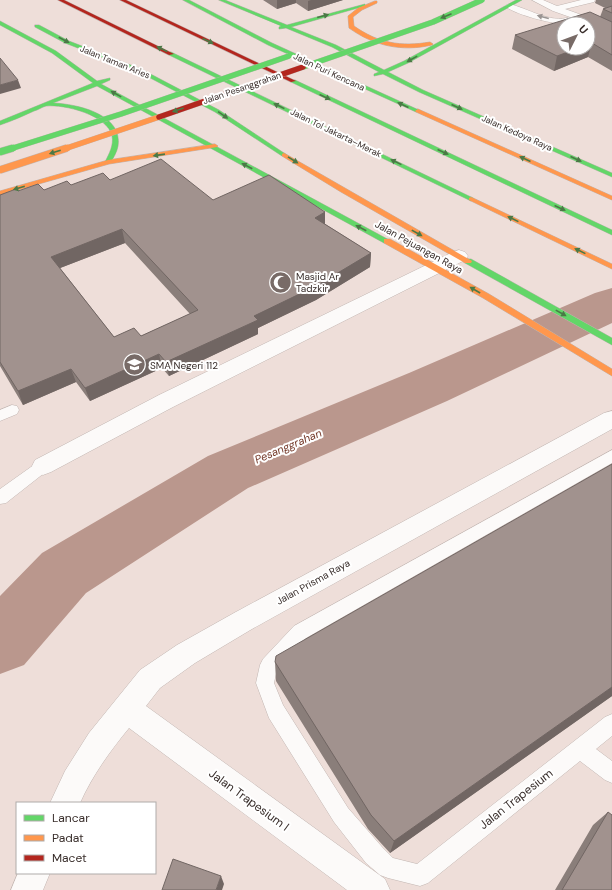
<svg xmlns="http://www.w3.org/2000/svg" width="612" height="890" viewBox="0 0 612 890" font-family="'DM Sans',sans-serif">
<rect width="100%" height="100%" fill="#eeded9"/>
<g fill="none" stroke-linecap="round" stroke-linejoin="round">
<path fill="#ba978d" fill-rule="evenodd" d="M612,288V323L447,401L248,488L86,593L24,665L0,674V596L42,553L208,456L409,373L595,293Z"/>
<defs>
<path id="lane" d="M532,0H543L557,6L581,0H595L594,2L565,9L579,14L612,31V37L577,20C571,22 565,24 559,23C547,23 512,13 505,6L509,4C528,8 550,24 570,17L553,11Z
M12,405L17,406L19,410L17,414L0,421V410Z
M612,450V463L306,638L277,669L274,683L283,705L348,808L382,847L393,858L417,864L605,717L612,714V736L596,749L612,761V783L605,780L580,761L428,883L420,886L388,878L380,875L366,863L334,822L269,718L256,683L260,665L263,659L294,626Z
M43,460L48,462L51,466L48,470L6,503L0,504V489L38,462Z"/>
<path id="street" d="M459,250L465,252L468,256L465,260L173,407L51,472L43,475L35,472L32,466L35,460L159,395L453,252Z
M612,411V429L252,629L195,663L160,688L146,706L385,879L390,890H347L129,728C110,751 92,776 80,803H50L65,771L89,733L140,670L177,645L234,613L604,413Z
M18,873H50L43,890H11Z"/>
<path id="fast" d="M183,0H189L272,43L421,111L416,112L268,45Z
M219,0H225L287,25L365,4V6L291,27L336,45L384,70L404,61L516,0H522L408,63L388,72L423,90L612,173V177L419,92L383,74L374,76V74L379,72L332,47L286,28L279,29V27L281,26Z
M0,21L56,51L97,81L110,78V80L101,84L391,241L390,243H384L97,86L53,103C77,104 123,114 118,146C117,152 113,159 110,163L105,162C109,154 114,145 112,136C108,115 64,104 46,106C42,107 38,110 34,111C23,116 12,121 0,125V121L93,83L52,53L0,25Z
M35,25H39L69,41L141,69L219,110L287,155L282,156L215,112L137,71L65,43L35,27Z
M171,52L473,198L474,199L471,201L469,200L169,55V53Z
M291,80H295L612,230V235L291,82Z
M465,259H471L612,338V345L465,263Z"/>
<path id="slow" d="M375,1H377V3L362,10L353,17L354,26C378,43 401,47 430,42L433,44L432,45C402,52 374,46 349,28L348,16L358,8Z
M418,109L612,196V200L416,112L415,111Z
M215,144L218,146L217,147L109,164L0,195V191L108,160Z
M284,153L472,261L471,263H465L341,192L282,156V154Z
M471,197L612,264V269L469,200V198Z
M384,239H390L489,294L612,369V376L483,298L384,243Z"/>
<path id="jam" d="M58,0H64L174,54L169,55Z
M120,0H126L296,81L291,82Z"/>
</defs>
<use href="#lane" stroke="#c1b5b1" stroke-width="1"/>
<use href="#street" stroke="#c1b5b1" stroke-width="1"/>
<use href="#fast" stroke="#c1b5b1" stroke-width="1"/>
<use href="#slow" stroke="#c1b5b1" stroke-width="1"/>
<use href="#jam" stroke="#c1b5b1" stroke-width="1"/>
<use href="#lane" fill="#fcfaf9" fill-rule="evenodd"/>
<use href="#street" fill="#fcfaf9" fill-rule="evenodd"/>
<use href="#fast" fill="#63d668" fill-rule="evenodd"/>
<use href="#slow" fill="#ff974d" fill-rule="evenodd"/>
<use href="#jam" fill="#b3261e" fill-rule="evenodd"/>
<defs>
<path id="fast-bridge-far1" d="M303,67L433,22L482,0
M10,149L121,114L289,56"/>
<path id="fast-bridge" d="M0,152L13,148"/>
<path id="slow-bridge-far1" d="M64,149L159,117"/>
<path id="slow-bridge" d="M0,170L67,148"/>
<path id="jam-bridge" d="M159,117L303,67"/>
</defs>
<use href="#fast-bridge-far1" stroke="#c1b5b1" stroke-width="6" stroke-linecap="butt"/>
<use href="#fast-bridge" stroke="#c1b5b1" stroke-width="8" stroke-linecap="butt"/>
<use href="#slow-bridge-far1" stroke="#c1b5b1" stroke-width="6" stroke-linecap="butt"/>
<use href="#slow-bridge" stroke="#c1b5b1" stroke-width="8" stroke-linecap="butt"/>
<use href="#jam-bridge" stroke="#c1b5b1" stroke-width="6" stroke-linecap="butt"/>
<use href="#fast-bridge-far1" stroke="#63d668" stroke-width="5.5"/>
<use href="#fast-bridge" stroke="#63d668" stroke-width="7"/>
<use href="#slow-bridge-far1" stroke="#ff974d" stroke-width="5.5"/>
<use href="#slow-bridge" stroke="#ff974d" stroke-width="7"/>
<use href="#jam-bridge" stroke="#b3261e" stroke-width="5.5"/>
</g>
<path fill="#8a7e7a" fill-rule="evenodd" d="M263,0H343L308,11L296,3L277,9Z
M596,0H612V71L588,57L554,71L512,49L515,35L600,17L603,9L605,8L595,3Z
M110,180L213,200L325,212V224L371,253L370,267L316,300L258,328V334L169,376L162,368L90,401L76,382L23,405L0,366V195L18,191L44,190L71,185ZM125,243L190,314L141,336L114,337L60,268Z
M612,464V696L390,853L368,829L276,681L275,662Z
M608,812L612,890H555L593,825Z"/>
<path fill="#716663" d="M277,0H296V3L277,9Z
M311,0H343L308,11V1Z
M592,43L588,57L554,71L557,56L579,48H588V45Z
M18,80L21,88L0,94V85Z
M325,212V226L315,218Z
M122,229L125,243L55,270L51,257Z
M371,253L370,267L316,300L258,328V334L169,376L166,362Z
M159,354L162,368L90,401L85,388Z
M71,369L76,382L23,405L18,391Z
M612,687V696L390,853L394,841Z
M221,876L224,884L222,890H216Z"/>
<path fill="#a1928e" stroke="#716663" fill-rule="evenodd" d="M612,6V13L603,9Z
M590,12L612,22V55L592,43L588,45V24H564V48H579L557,56L515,35Z
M0,58L18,80L0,85Z
M161,159L213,200L269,175L325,212L315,218L371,253L316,286L254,316L258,320L166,362L159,354L85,388L71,369L18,391L0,362V195L16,189L18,191L38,184L44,190L67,181L71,185L103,173L110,180ZM122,229L198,310L141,336L134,328L114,337L51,257Z
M612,464V687L394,841L371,815L275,662L276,656Z
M608,812L612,815V890H562Z
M173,859L221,876L216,890H162Z"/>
<defs><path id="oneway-solid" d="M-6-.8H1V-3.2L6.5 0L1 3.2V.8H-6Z"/></defs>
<g fill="#4b7946">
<use href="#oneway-solid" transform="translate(323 16) rotate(-15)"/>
<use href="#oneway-solid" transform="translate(446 16) rotate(157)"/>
<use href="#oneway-solid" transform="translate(64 40) rotate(28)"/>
<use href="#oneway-solid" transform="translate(208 41) rotate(25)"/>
<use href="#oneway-solid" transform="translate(162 49) rotate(-154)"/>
<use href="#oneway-solid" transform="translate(412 59) rotate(151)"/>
<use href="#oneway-solid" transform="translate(116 94) rotate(-151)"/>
<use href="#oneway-solid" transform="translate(325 97) rotate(25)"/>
<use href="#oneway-solid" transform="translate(403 105) rotate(-156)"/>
<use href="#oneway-solid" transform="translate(279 106) rotate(-154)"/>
<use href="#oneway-solid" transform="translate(457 107) rotate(24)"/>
<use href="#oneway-solid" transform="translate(178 110) rotate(161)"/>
<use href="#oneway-solid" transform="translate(223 115) rotate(35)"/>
<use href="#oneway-solid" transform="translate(55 152) rotate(162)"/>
<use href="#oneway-solid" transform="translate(443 152) rotate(25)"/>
<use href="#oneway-solid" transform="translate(159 155) rotate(172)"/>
<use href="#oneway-solid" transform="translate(525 159) rotate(-156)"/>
<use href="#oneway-solid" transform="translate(576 159) rotate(24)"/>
<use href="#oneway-solid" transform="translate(293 160) rotate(32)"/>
<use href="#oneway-solid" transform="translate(396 162) rotate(-154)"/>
<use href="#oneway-solid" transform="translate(247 166) rotate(-152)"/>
<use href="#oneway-solid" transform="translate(19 188) rotate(164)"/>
<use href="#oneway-solid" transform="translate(560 208) rotate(25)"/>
<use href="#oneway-solid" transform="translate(513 219) rotate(-154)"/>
<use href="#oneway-solid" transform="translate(361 228) rotate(-152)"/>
<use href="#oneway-solid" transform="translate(417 233) rotate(29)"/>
<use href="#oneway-solid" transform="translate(580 251) rotate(-154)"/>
<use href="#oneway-solid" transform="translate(475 290) rotate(-150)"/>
<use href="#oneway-solid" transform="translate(561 313) rotate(29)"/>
</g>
<use fill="#9a9492" href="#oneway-solid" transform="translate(543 17) rotate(-165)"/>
<defs>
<symbol id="mosque-disc" viewBox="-11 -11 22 22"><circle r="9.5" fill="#786b67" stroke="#fff"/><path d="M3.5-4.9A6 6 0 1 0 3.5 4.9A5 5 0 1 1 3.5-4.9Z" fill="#fff"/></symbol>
<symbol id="school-disc" viewBox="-11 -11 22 22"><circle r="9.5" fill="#786b67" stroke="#fff"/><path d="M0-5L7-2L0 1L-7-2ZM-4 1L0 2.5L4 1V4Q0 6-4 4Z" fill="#fff"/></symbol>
</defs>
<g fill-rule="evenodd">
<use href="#mosque-disc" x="268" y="270" width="25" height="25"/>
<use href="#school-disc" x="122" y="352" width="25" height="25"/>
</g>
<g text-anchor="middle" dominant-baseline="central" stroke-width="4" stroke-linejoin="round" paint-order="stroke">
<g font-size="9" fill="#382d2a" stroke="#fff">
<text transform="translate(115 62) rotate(22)">Jalan Taman Aries</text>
<text transform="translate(329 72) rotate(25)">Jalan Puri Kencana</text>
<text transform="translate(242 88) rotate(-19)">Jalan Pesanggrahan</text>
<text transform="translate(336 133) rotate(26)">Jalan Tol Jakarta–Merak</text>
<text transform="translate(517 133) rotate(24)">Jalan Kedoya Raya</text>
</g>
<g font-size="10" fill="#382d2a" stroke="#fff">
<text transform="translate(419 247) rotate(29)">Jalan Pejuangan Raya</text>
<text transform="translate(313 582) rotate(-29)">Jalan Prisma Raya</text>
</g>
<g font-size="10" fill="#382d2a" stroke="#fff" text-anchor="start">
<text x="296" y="276">Masjid Ar<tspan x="296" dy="12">Tadzkir</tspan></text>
<text x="150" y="365">SMA Negeri 112</text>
</g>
<g font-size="11" font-style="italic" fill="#743929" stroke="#fff">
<text transform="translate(288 446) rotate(-23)">Pesanggrahan</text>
</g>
<g font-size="12" fill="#382d2a" stroke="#fff">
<text transform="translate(516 799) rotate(-38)">Jalan Trapesium</text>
<text transform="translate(249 800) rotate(36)">Jalan Trapesium I</text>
</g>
</g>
<rect x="16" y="802" width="140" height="72" fill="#ffffff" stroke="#afabaa"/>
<rect x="24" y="815" width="20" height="6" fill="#63d668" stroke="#afabaa"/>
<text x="52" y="822" font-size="12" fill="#382d2a">Lancar</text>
<rect x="24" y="835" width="20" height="6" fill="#ff974d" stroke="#afabaa"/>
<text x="52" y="842" font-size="12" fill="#382d2a">Padat</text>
<rect x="24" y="855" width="20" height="6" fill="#b3261e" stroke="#afabaa"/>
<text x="52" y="862" font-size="12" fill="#382d2a">Macet</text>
<g transform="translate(576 36) rotate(48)"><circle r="19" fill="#ffffff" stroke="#afabaa"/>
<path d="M0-3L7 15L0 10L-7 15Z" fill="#786b67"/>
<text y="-6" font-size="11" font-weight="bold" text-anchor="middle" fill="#382d2a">U</text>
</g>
</svg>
